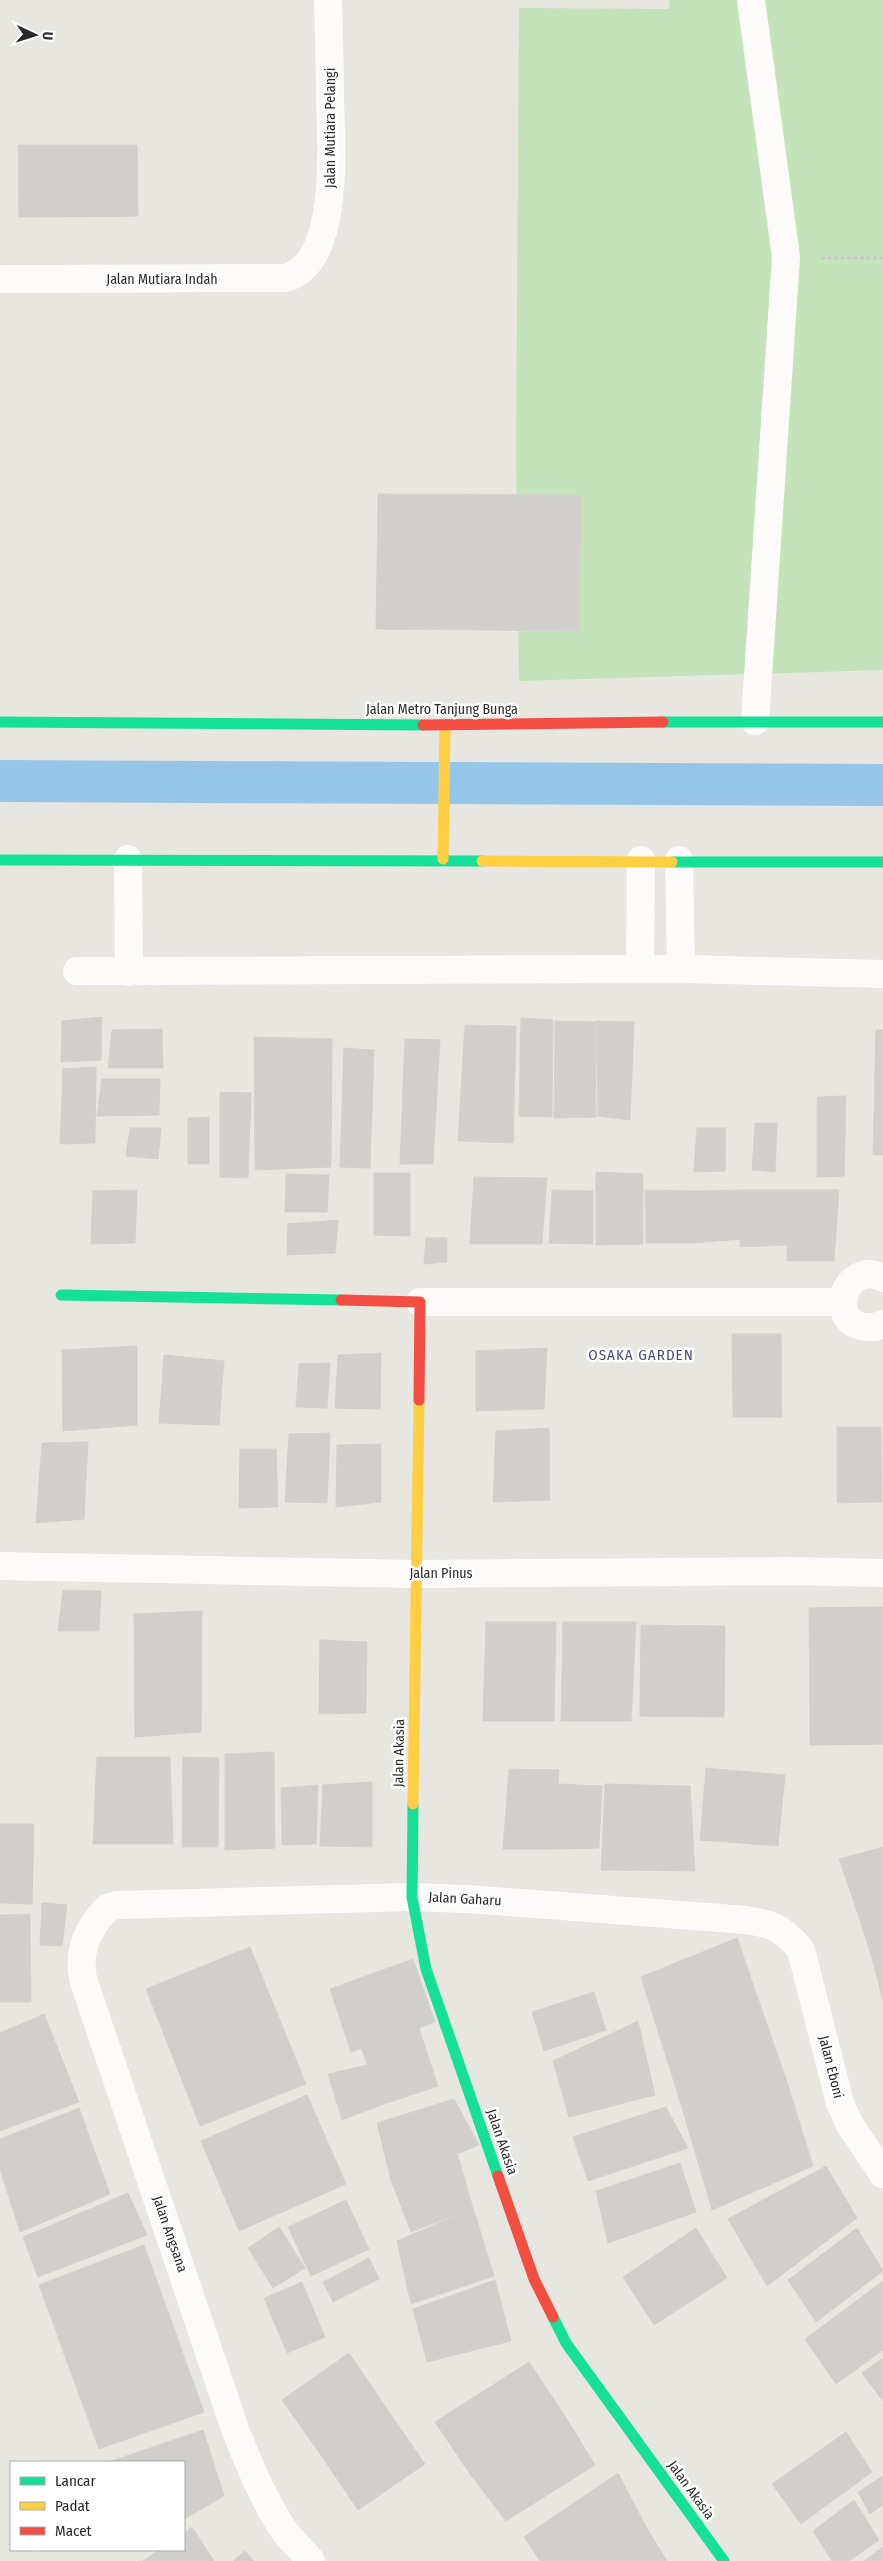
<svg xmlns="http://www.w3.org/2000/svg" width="883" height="2561" viewBox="0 0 883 2561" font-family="'Fira Sans Condensed',sans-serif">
<rect width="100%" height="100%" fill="#e8e6e0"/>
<path fill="#c5e3ba" d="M670,0H883V670L519,681L516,451L519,8L669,9Z"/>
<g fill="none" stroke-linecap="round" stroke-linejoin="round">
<path stroke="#95c6e8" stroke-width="42" d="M0,781L883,785"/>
</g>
<path fill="#d1cfcb" stroke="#d3d1cc" d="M18,145H137L138,216L19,217Z
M378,494L581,495L579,631L376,629Z
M102,1017L101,1060L61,1062L62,1021Z
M521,1018L553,1020L552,1117L519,1116Z
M555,1021L595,1022L596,1117L554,1118Z
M596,1021L634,1022L630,1120L598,1116Z
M465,1025L516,1026L513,1143L458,1141Z
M162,1029L163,1068H108L112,1030Z
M876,1030H883V1155H873Z
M254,1037L332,1039L331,1167L255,1170Z
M405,1039L440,1040L433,1164H400Z
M344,1048L374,1050L370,1168L340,1167Z
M96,1067L95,1143L60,1144L63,1069Z
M102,1079H160L159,1115L97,1116Z
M220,1092L251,1093L248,1178L220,1177Z
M846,1096L844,1176L817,1177V1097Z
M209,1117V1164H188V1118Z
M755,1123H777L775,1172L752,1170Z
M130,1128H161L158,1159L126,1156Z
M697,1128H726L725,1171L694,1172Z
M596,1172L643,1174V1244L596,1245Z
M374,1173H410V1236L374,1235Z
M286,1174L329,1175L327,1212H285Z
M474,1177L547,1178L542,1244H470Z
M137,1190L135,1243L91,1244L93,1191Z
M552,1190L593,1191V1244L549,1243Z
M645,1190L695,1191L694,1243H646Z
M744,1190L741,1239L694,1243L695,1191Z
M744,1190H789L788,1245L740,1247Z
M789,1190H839L834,1261H787Z
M338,1220L335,1253L287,1255L288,1224Z
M426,1238H447V1262L424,1264Z
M732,1334H781L782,1417H733Z
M137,1346V1425L63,1431L62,1350Z
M547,1348L544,1409L476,1411V1351Z
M381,1353L380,1409L335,1408L338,1355Z
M164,1355L224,1361L219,1425L159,1423Z
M330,1363L327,1408L296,1407L299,1364Z
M837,1427H881L882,1502L837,1503Z
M549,1428L550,1500L493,1502L496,1431Z
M330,1433L327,1503L285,1502L289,1434Z
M88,1442L84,1519L36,1523L42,1443Z
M381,1444V1502L336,1507L337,1445Z
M240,1449H276L278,1507L239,1508Z
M63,1590L101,1591L99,1631H58Z
M883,1607V1744L810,1745L809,1608Z
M202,1611L201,1732L135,1737L134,1614Z
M486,1622H556L554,1721H483Z
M563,1622H636L631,1721H561Z
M641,1625L725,1626L724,1717L640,1716Z
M320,1640L367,1642L366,1713L319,1714Z
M274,1752L275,1848L225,1850V1754Z
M97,1757H170L173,1844H93Z
M183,1757L219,1758L218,1847H182Z
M706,1768L785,1775L778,1846L700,1840Z
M509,1769L559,1770L554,1849H503Z
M372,1782V1847L320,1846L323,1785Z
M558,1784L602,1786L599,1848L554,1849Z
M605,1784L690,1786L695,1871L601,1870Z
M318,1785L316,1844L282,1845L281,1788Z
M0,1824H34L32,1904L0,1903Z
M883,1847V1900L856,1908L839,1859Z
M883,1900V1951L871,1955L856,1908Z
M42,1903L67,1905L62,1946L40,1945Z
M30,1914L31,2002H0V1915Z
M737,1938L786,2079L684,2114L641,1977Z
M250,1947L306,2084L200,2126L146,1989Z
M883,1951V2000L871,1955Z
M413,1959L435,2022L351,2052L330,1989Z
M594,1992L606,2030L544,2051L532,2012Z
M44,2014L79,2102L0,2131V2033Z
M638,2021L655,2095L569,2117L553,2061Z
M419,2028L438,2086L381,2105L361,2047Z
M367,2065L381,2105L342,2120L328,2074Z
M786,2079L813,2166L712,2210L684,2114Z
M307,2095L346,2184L239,2231L201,2141Z
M454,2099L479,2145L391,2180L377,2123Z
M666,2107L688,2148L588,2181L573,2137Z
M79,2108L110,2194L20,2232L0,2169V2139Z
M457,2153L473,2208L411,2232L391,2180Z
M680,2163L696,2212L608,2243L596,2191Z
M826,2166L857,2218L767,2286L728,2219Z
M128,2193L147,2235L38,2277L23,2237Z
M346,2200L369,2249L311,2276L288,2227Z
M473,2208L494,2276L411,2304L397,2241Z
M279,2227L305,2268L273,2288L248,2248Z
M696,2228L727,2278L654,2325L623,2277Z
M857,2228L883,2271L816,2322L788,2280Z
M144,2245L204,2412L99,2449L39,2285Z
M369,2258L379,2279L333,2302L323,2282Z
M495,2280L511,2341L427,2362L413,2309Z
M883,2281V2350L836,2384L805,2339Z
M302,2282L325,2337L287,2353L264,2298Z
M349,2353L391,2415L325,2461L282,2400Z
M883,2358V2401L862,2373Z
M529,2362L563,2413L470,2474L435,2422Z
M563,2413L595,2465L506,2521L470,2474Z
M391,2415L425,2464L358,2510L325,2461Z
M203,2430L224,2496L184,2519V2462H109Z
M846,2432L872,2472L801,2524L772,2484Z
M618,2473L645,2525L590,2561H540L524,2537Z
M883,2476V2505L870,2514L858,2492Z
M854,2500L879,2540L849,2561H832L813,2531Z
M645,2525L667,2561H590Z
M192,2527L214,2561H143L159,2550H184V2533Z
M883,2547V2561H864Z
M245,2551L254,2561H233Z"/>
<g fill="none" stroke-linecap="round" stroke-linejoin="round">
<path stroke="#c8c8c7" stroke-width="3" stroke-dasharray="4 2.5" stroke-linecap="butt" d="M821,258H883"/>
<path stroke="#fcfbfa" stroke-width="28" d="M751,0L786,257L755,721
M0,279L285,278C341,264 331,144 330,100C330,67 329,33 328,0
M128,859L129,972
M679,860L681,969
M640,969L641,860
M77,971L681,969L883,974
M883,1278C848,1259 825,1317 861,1326C869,1328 876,1328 883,1324
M420,1302H843
M0,1566L415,1574L790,1571L883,1573
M311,2561C303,2551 293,2542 285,2532C264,2501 250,2466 236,2432L83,1979C78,1949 87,1930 107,1908L117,1905L412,1897L467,1899L734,1919C766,1922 780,1924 801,1950L840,2103L850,2125L883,2174"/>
<path stroke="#16e098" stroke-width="11" d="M0,722L423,725
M663,722H883
M0,860L482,861
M672,862H883
M61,1295L341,1300
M413,1804L412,1897L426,1969L498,2176
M553,2317L566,2343L724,2561"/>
<path stroke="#ffcf43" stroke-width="11" d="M443,859L445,725
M482,861L672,862
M413,1804L419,1400"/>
<path stroke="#f24e42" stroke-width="11" d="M423,725L663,722
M341,1300L420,1302L419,1400
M498,2176L534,2279L553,2317"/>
</g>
<g text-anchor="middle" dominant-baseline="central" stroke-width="5" stroke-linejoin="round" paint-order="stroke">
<g font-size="14" fill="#2a2a2a" stroke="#fff">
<text transform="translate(330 128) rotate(-90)">Jalan Mutiara Pelangi</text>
<text x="162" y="279">Jalan Mutiara Indah</text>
<text x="442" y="709">Jalan Metro Tanjung Bunga</text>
<text x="441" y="1573">Jalan Pinus</text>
<text transform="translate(399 1753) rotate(-89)">Jalan Akasia</text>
<text transform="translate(465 1899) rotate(3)">Jalan Gaharu</text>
<text transform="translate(831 2067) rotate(76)">Jalan Eboni</text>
<text transform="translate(502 2142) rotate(71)">Jalan Akasia</text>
<text transform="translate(170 2234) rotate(71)">Jalan Angsana</text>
<text transform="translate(691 2490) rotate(54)">Jalan Akasia</text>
</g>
<g font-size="15" letter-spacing="1" fill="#4b4d79" stroke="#fff">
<text x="641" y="1355">OSAKA GARDEN</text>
</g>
</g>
<rect x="10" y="2461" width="175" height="90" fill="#ffffff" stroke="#aaaaaa"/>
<rect x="20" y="2477" width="25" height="8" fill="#16e098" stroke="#aaaaaa"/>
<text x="55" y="2486" font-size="15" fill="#2a2a2a">Lancar</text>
<rect x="20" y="2502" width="25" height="8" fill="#ffcf43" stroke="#aaaaaa"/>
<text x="55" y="2511" font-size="15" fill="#2a2a2a">Padat</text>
<rect x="20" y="2527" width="25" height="8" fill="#f24e42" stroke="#aaaaaa"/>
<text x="55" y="2536" font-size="15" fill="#2a2a2a">Macet</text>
<g transform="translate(35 35) rotate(94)" stroke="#ffffff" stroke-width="4" paint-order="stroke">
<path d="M0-4L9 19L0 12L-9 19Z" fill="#2a2a2a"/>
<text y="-8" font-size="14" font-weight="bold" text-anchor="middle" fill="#2a2a2a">U</text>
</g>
</svg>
